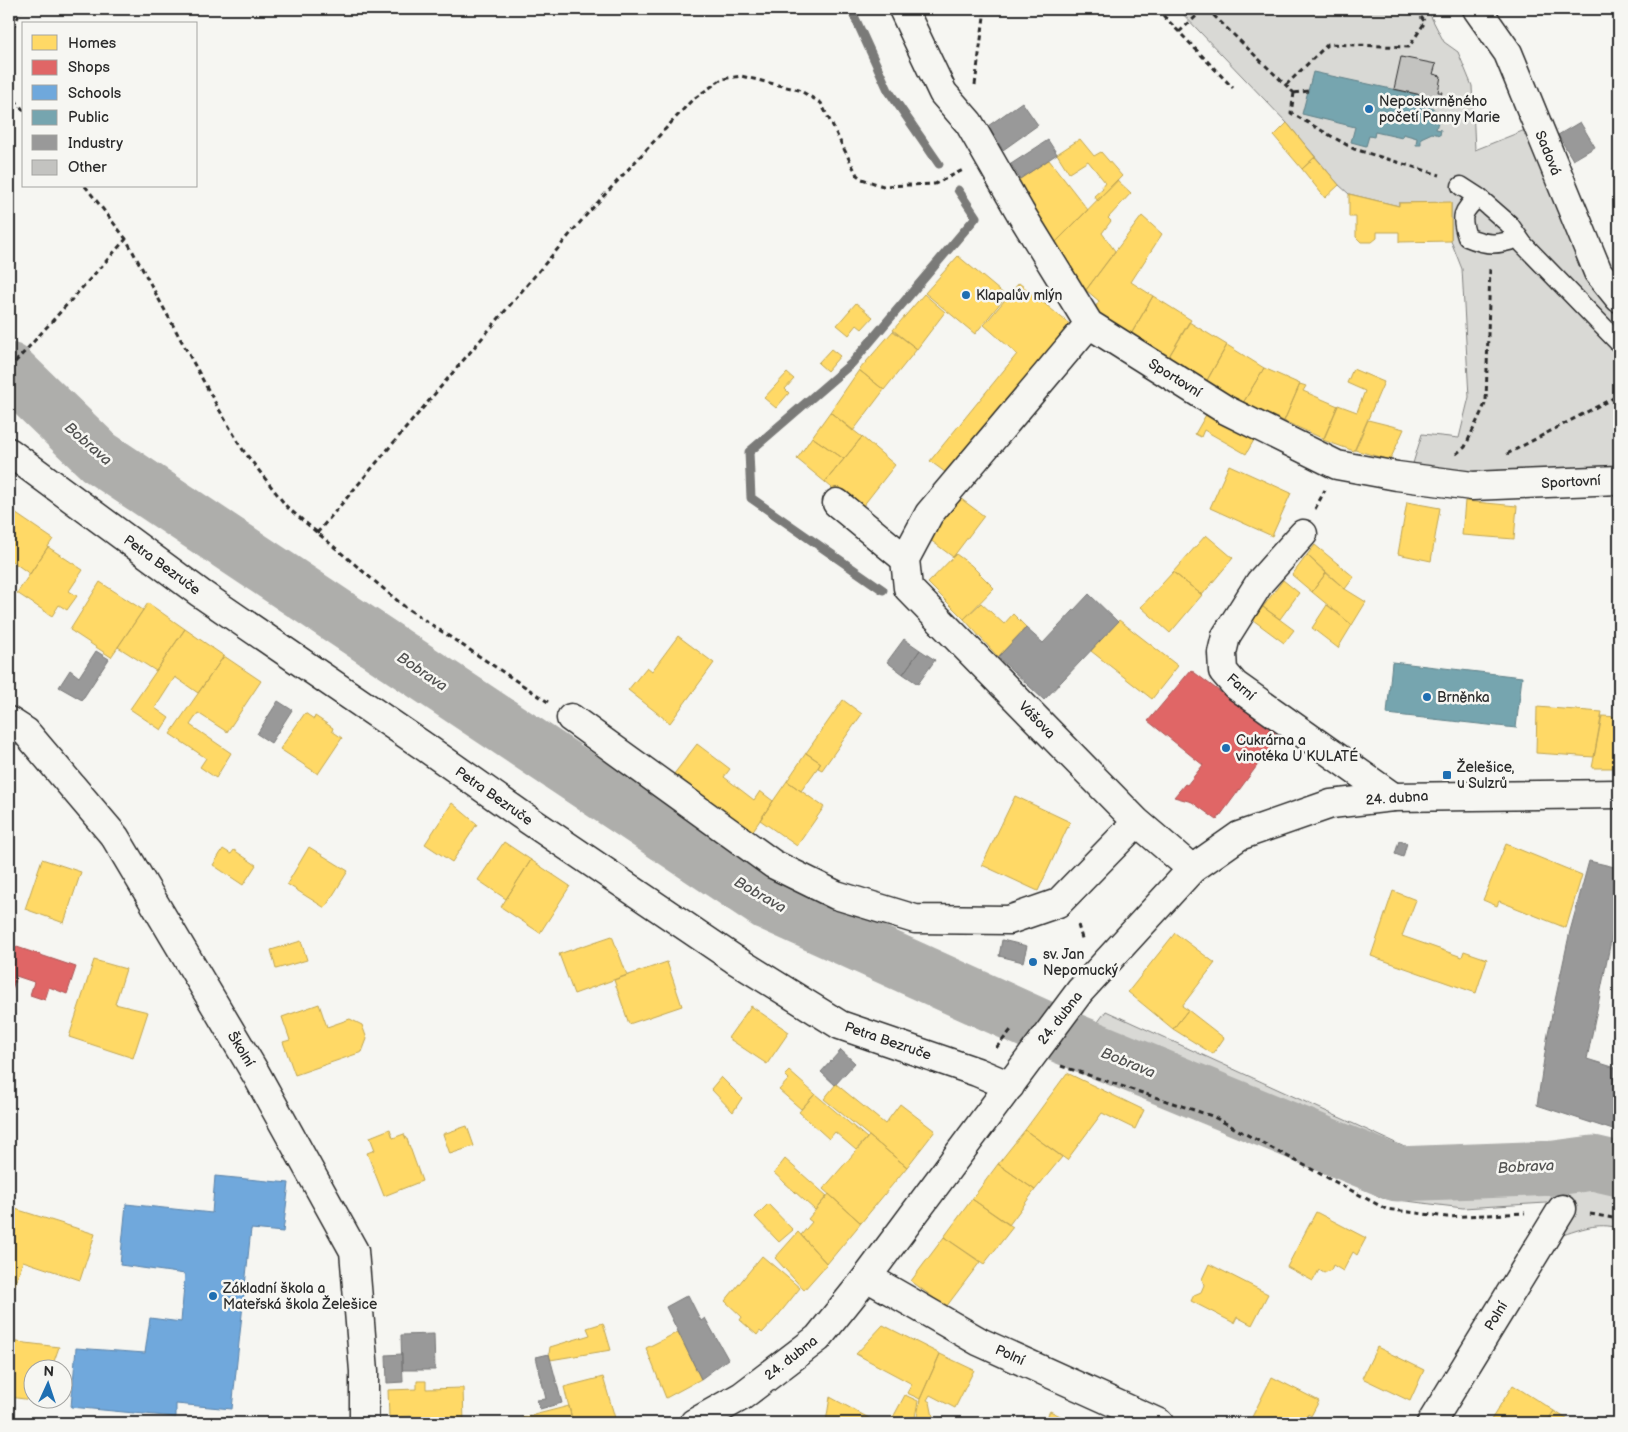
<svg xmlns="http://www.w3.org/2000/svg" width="1628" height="1432" viewBox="0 0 1628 1432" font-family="'Balsamiq Sans',sans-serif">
<rect width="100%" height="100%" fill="#f6f6f2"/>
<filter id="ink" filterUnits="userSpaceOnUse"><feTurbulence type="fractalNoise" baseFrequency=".02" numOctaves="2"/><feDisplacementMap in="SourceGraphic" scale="10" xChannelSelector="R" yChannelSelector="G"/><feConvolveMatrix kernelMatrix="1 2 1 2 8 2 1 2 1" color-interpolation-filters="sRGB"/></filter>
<g filter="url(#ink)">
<path fill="#d9d9d5" stroke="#828280" d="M1178,9H1427L1444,42L1458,52L1472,86L1475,150L1525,130L1619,311V468L1485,480L1411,470L1422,434L1459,438L1469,397L1462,269L1451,241V203H1399V206L1349,194L1339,185L1287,123Z
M1106,1011L1411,1150L1619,1149V1228C1597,1222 1581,1229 1560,1236L1563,1202L1463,1208L1382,1198L1275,1140L1074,1055Z"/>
<path fill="#ffd966" stroke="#bfa554" d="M1287,123L1315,157L1302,169L1274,136Z
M1080,139L1094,156L1101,152L1122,176L1098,201L1094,196L1103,188L1102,186L1105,182L1088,161L1069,173L1057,154Z
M1315,157L1339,185L1325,198L1302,169Z
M1049,160L1088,210L1051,247L1013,183Z
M1117,180L1131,193L1108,218L1111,221L1102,233L1115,251L1086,290L1052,246Z
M1349,194L1399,206V203L1451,202V241L1399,242V232H1377V238L1372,242H1361L1356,237V217H1349Z
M1142,216L1162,234L1131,282L1153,296L1130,336L1097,316L1096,306L1099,301L1086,290Z
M958,256L1006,296L975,334L925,293Z
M1019,283L1077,330L949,475L930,461L1017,354L984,325Z
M924,294L945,312L917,349L893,330Z
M1153,296L1191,320L1168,358L1130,336Z
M856,303L873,317L862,329L857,325L849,335L837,325Z
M1189,322L1227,345L1206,382L1168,358Z
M893,331L917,349L884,390L859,370Z
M1227,345L1264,368L1243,403L1206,382Z
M831,349L840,356L827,371L818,363Z
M1264,368L1300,384L1284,421L1243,403Z
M1353,369L1384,382L1354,451L1323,440L1338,405L1357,412L1365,391L1347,383Z
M859,370L884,390L853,431L830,412Z
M787,373L794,379L785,389L789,393L776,408L764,398Z
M1300,384L1306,386L1303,391L1338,406L1324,439L1284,421Z
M830,412L862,437L844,459L812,437Z
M1207,413L1254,440L1246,454L1204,430L1201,437L1195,434Z
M1368,420L1404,429L1390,460L1355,450Z
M812,437L844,459L825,482L797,459Z
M862,437L895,465L859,511L825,482Z
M1229,465L1291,493L1272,536L1210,508Z
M956,495L984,516L953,557L925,536Z
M1465,501L1517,506L1514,539L1462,535Z
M1407,502L1440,508L1431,561L1398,554Z
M9,509L53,539L30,574L9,559Z
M1206,535L1233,558L1202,595L1173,572Z
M1315,545L1354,577L1345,589L1307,555Z
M48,547L83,570L69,591L77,596L67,610L59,605L52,616L17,593Z
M956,554L971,565L994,588L964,619L928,583Z
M1307,555L1326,573L1312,592L1292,575Z
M1173,572L1202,595L1170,633L1141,607Z
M1326,573L1345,589L1366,602L1352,625L1312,592Z
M1283,580L1299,593L1280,619L1263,607Z
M100,582L143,610L111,657L70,630Z
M148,603L185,629L156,671L118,647Z
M981,603L1004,624L1013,614L1026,627L998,657L964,619Z
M1327,605L1352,625L1338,648L1312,628Z
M1263,607L1294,630L1284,643L1253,620Z
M1119,620L1178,666L1152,699L1091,651Z
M185,629L224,656L198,693L175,677L155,708L169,718L161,730L130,709Z
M678,636L714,663L670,723L628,690L647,667L652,671Z
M224,656L261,681L227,732L198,713L190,725L231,753L216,778L200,767L206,758L170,734Z
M843,700L862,714L822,770L818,768L821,763L806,753Z
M1537,707L1602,712L1594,757L1536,753Z
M305,713L314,719L315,716L333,728L332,731L342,738L318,774L280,749Z
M1602,716L1619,717V768H1592Z
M697,744L730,769L724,777L754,800L760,791L773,801L752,832L674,774Z
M806,753L821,763L801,791L787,781Z
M787,781L824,807L797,846L760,820Z
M1015,796L1070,822L1038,891L982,865Z
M452,803L477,824L452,862L425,844Z
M504,842L531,860L506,899L478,880Z
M1506,844L1582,875L1566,928L1499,901L1497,906L1483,900Z
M309,847L348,871L325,908L287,884Z
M223,849L231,854L234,850L256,865L243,885L213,865Z
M42,859L81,872L64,923L25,909Z
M531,860L570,886L540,933L501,907Z
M1393,891L1416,900L1402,936L1462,957L1464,951L1487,959L1476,993L1371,956Z
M1175,933L1215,963L1182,1006L1188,1010L1173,1029L1128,992Z
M612,936L627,975L574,994L559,954Z
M301,941L307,960L276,969L271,950Z
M94,960L126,969L115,1004L148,1012L133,1058L69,1037Z
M667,962L682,1006L629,1024L614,980Z
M319,1004L327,1027L350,1019L362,1025L367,1039L362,1052L295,1075L283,1042L290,1040L282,1017Z
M751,1006L789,1032L767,1064L728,1038Z
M1188,1010L1224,1038L1213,1054L1173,1029Z
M789,1071L815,1094L801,1109L779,1090L789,1079L785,1075Z
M1067,1073L1144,1110L1135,1129L1102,1113L1067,1160L1025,1130Z
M721,1077L742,1098L733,1112L711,1089Z
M836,1084L885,1124L900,1104L935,1131L907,1167L824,1099Z
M815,1094L867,1138L856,1150L835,1132L829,1139L799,1112Z
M467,1126L474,1146L450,1154L443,1134Z
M390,1129L393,1138L404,1134L406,1139H407L422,1181L384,1196L367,1153L375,1150L370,1137Z
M1025,1130L1062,1157L1035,1190L998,1164Z
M869,1136L907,1167L861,1223L823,1189Z
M785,1159L827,1196L815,1210L774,1173Z
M998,1164L1035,1190L1009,1225L972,1199Z
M829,1194L861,1223L827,1264L801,1235L812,1222L808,1219Z
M972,1199L1013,1227L984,1264L944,1237Z
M768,1204L793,1230L779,1242L755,1217Z
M9,1207L95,1234L80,1280L23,1261L9,1302Z
M1316,1212L1366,1238L1357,1255L1353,1252L1343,1271L1333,1265L1331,1270L1324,1273L1319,1270L1313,1281L1287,1267Z
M798,1232L827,1264L804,1290L775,1258Z
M944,1237L980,1262L946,1307L911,1281Z
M762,1256L800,1288L776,1318L762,1333L760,1331L757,1335L740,1320L742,1317L725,1301Z
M1209,1264L1268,1294L1252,1325L1237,1317L1234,1323L1191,1301L1194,1295L1201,1292L1204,1285L1202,1279Z
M603,1323L611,1350L550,1360L549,1354L550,1347L590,1335L587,1328Z
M883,1325L940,1354L920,1399L907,1393L912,1384L856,1354Z
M678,1332L701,1379L666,1398L646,1348Z
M9,1341L59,1347L51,1370H32V1400H41L40,1401L9,1397Z
M1377,1347L1424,1370L1410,1401L1362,1378Z
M940,1354L974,1370L955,1408L930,1395L927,1400L930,1402L934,1422L916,1423L920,1399Z
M603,1377L615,1418L598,1423H573L564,1387Z
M1272,1377L1319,1401L1311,1416L1308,1414L1304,1423H1249Z
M417,1381H426V1389L463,1388L464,1423H413V1416L389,1417L388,1390L417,1389Z
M1513,1385L1554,1411L1546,1423H1489Z
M905,1395L918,1401L914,1423H890Z
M830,1397L878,1423H829L826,1422Z
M569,1406L573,1423H524L522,1418Z
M1050,1411L1075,1423H1044Z
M1554,1411L1573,1423H1546Z"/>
<path fill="#e06666" stroke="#aa5454" d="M1191,670L1279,736L1217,820L1192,802L1174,797L1185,784L1187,785L1203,765L1148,721Z
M11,945L76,967L67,994L49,987L45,1000L30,995L34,982L16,976L9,1000V953Z"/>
<path fill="#6fa8dc" stroke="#5b82a7" d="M215,1176L289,1183L283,1232L251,1229L232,1409L176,1404V1417L71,1407L76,1348L145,1353L150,1318L181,1322L185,1274L120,1265L126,1204L212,1213Z"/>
<path fill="#76a5af" stroke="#608087" d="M1313,72L1433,98L1431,106L1436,112L1445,114L1443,119L1439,118L1436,129L1441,130L1440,135L1432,133L1421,138V145H1416L1417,138L1403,134L1402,138L1375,132L1374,137L1369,136L1366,146L1351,142L1355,127L1302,114Z
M1392,662L1522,677L1516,728L1387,714Z"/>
<path fill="#999" stroke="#787878" d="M1022,102L1038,125L1003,150L988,126Z
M1580,122L1595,147L1573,160L1558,135Z
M1048,140L1057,154L1020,179L1011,164Z
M1089,594L1118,622L1044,700L998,657L1026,628L1043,643Z
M904,639L920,650L903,674L887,662Z
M920,650L935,660L918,684L903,674Z
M96,651L109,659L82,700L59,687L70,670L79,677Z
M278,701L292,710L271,743L257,734Z
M1399,841L1407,843L1403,857L1395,854Z
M1589,861L1619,868V901L1587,1059L1619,1069V1132L1537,1105L1548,1033L1570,931Z
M1002,940L1027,946L1023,962L999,956Z
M841,1050L855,1063L835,1085L821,1072Z
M688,1295L701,1321L705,1318L728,1359L701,1379L666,1307Z
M434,1334L435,1370H402L401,1335Z
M402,1354L403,1382L387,1383L386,1355Z
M549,1354L562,1403L540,1409L537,1400L546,1399L536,1357Z"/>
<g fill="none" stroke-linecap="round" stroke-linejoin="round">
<path stroke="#7a7a78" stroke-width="9" d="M851,9L888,90L939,164
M883,590L751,498L749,452L852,363L976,217L958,190"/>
<path stroke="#aeaeab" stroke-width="55" d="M9,370L99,457L768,903L1057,1034L1397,1174L1555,1168L1593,1163L1619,1169"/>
</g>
<path fill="#c3c3c0" stroke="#2b2b2b" d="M1401,57L1436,64L1433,74L1441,76L1438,92H1442L1440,99L1394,89Z"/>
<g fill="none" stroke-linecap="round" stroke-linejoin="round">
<defs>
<path id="lane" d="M1461,186L1478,197L1509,224L1523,244L1619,343
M1478,197C1462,212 1460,216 1467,237C1488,246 1498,245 1519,238"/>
<path id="street" d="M903,9L943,93L969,123L1020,212L1089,324L1226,410L1337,465L1397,476L1472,486L1619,480
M1477,9L1508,53L1598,272L1619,298
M1089,324L929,514L905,559L908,588L1137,822L1192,869
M9,452L200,593L425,747L520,814L734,959L840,1025L977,1072L1010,1086
M837,503L905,559
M1303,534L1260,582L1226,636L1222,653L1223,671L1235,685L1393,797
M571,718L773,864L836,895L915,919L1009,920L1058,903L1137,822
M9,721L26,732L115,837L256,1074L354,1251L364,1371V1423
M867,1277L980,1342L1159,1423
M1431,1423L1562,1209"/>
<path id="secondary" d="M694,1423L742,1396L818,1338L867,1277L1080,991L1192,869L1239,836L1331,804L1393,797L1619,794"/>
</defs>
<use href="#lane" stroke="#2b2b2b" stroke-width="21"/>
<use href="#street" stroke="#2b2b2b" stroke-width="31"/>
<use href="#secondary" stroke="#2b2b2b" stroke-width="31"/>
<path stroke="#2b2b2b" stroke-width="3" stroke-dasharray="5 4" stroke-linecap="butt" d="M1157,9L1233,88
M1207,9L1294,93
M1179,32L1204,9
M9,35L22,9
M975,85L985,9
M1286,85L1328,44L1409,47L1425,22L1415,9
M9,93L24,111
M1294,93L1291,113L1354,149L1440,175
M1294,93L1308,91
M85,186L126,239L217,406L243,450L287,507L405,607L548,702
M9,369L126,239
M1456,454L1465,447L1486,402L1490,267
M1507,454L1619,395
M1315,509L1325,490
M317,533L588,213L692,100L722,79L741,76L799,90L821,103L857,175L862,179L883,186L935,184L963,170
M1078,925L1083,942
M996,1048L1011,1030
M1061,1066L1212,1116L1386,1209L1447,1217L1525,1213
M1590,1214L1619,1219"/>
<use href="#lane" stroke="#f6f6f2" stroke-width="18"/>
<use href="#street" stroke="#f6f6f2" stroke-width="28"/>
<use href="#secondary" stroke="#f6f6f2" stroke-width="28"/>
</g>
</g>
<g fill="#1f6fb2" stroke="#f6f6f2" stroke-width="2">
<circle cx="1369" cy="109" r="5"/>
<circle cx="966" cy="295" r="5"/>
<circle cx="1427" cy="697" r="5"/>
<circle cx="1226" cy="748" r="5"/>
<rect x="1442" y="770" width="10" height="10" rx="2.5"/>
<circle cx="1033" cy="962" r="5"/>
<circle cx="213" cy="1296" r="5"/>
</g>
<g text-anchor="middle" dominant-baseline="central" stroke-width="5" stroke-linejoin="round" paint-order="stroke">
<g font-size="14" fill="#2b2b2b" stroke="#f6f6f2" text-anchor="start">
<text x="1379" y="101">Neposkvrněného<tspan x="1379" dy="16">početí Panny Marie</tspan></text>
<text x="976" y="295">Klapalův mlýn</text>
<text x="1437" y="697">Brněnka</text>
<text x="1236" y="740">Cukrárna a<tspan x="1236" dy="16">vinotéka U KULATÉ</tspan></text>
<text x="1457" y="767">Želešice,<tspan x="1457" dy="16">u Sulzrů</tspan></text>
<text x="1043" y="954">sv. Jan<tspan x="1043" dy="16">Nepomucký</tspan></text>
<text x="223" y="1288">Základní škola a<tspan x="223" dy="16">Mateřská škola Želešice</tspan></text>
</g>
<g font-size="14" fill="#2b2b2b" stroke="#f6f6f2">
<text transform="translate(1548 153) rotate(68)">Sadová</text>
<text transform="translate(1175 378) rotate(32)">Sportovní</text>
<text transform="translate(1571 482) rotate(-3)">Sportovní</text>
<text transform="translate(162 565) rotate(36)">Petra Bezruče</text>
<text transform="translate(1241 687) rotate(41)">Farní</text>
<text transform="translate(1037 720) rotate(46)">Vášova</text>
<text transform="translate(494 796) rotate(35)">Petra Bezruče</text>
<text transform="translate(1397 798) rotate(-4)">24. dubna</text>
<text transform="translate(1060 1018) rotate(-52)">24. dubna</text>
<text transform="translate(888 1041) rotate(19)">Petra Bezruče</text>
<text transform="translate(241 1049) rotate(59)">Školní</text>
<text transform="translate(1496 1316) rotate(-59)">Polní</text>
<text transform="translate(1010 1355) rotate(24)">Polní</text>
<text transform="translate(791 1358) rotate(-38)">24. dubna</text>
</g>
<g font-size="15" font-style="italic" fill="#525251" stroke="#f6f6f2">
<text transform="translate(88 444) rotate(41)">Bobrava</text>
<text transform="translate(422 672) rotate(34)">Bobrava</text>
<text transform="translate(760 895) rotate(30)">Bobrava</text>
<text transform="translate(1128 1063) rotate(22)">Bobrava</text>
<text transform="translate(1526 1167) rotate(-3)">Bobrava</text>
</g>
</g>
<rect width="1628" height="1432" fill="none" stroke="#f6f6f2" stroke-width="30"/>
<rect x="15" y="15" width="1598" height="1402" fill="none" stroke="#2b2b2b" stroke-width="2" filter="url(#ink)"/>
<rect x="22" y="22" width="175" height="165" fill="#f6f6f2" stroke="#a5a5a2"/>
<rect x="32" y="35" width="25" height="15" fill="#ffd966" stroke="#a5a5a2"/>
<text x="68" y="48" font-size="15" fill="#2b2b2b">Homes</text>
<rect x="32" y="60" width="25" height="15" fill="#e06666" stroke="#a5a5a2"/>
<text x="68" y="72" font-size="15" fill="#2b2b2b">Shops</text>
<rect x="32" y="85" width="25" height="15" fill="#6fa8dc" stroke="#a5a5a2"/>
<text x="68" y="98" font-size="15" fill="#2b2b2b">Schools</text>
<rect x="32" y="110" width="25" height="15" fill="#76a5af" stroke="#a5a5a2"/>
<text x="68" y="122" font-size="15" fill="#2b2b2b">Public</text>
<rect x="32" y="135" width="25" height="15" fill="#999999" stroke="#a5a5a2"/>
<text x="68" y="148" font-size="15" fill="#2b2b2b">Industry</text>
<rect x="32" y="160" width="25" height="15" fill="#c3c3c0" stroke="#a5a5a2"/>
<text x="68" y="172" font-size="15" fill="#2b2b2b">Other</text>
<g transform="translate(48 1384) rotate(3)"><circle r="24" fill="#f6f6f2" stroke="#a5a5a2"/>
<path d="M0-4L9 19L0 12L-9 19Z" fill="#1f6fb2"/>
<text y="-8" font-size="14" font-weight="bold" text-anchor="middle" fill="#2b2b2b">N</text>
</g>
</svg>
